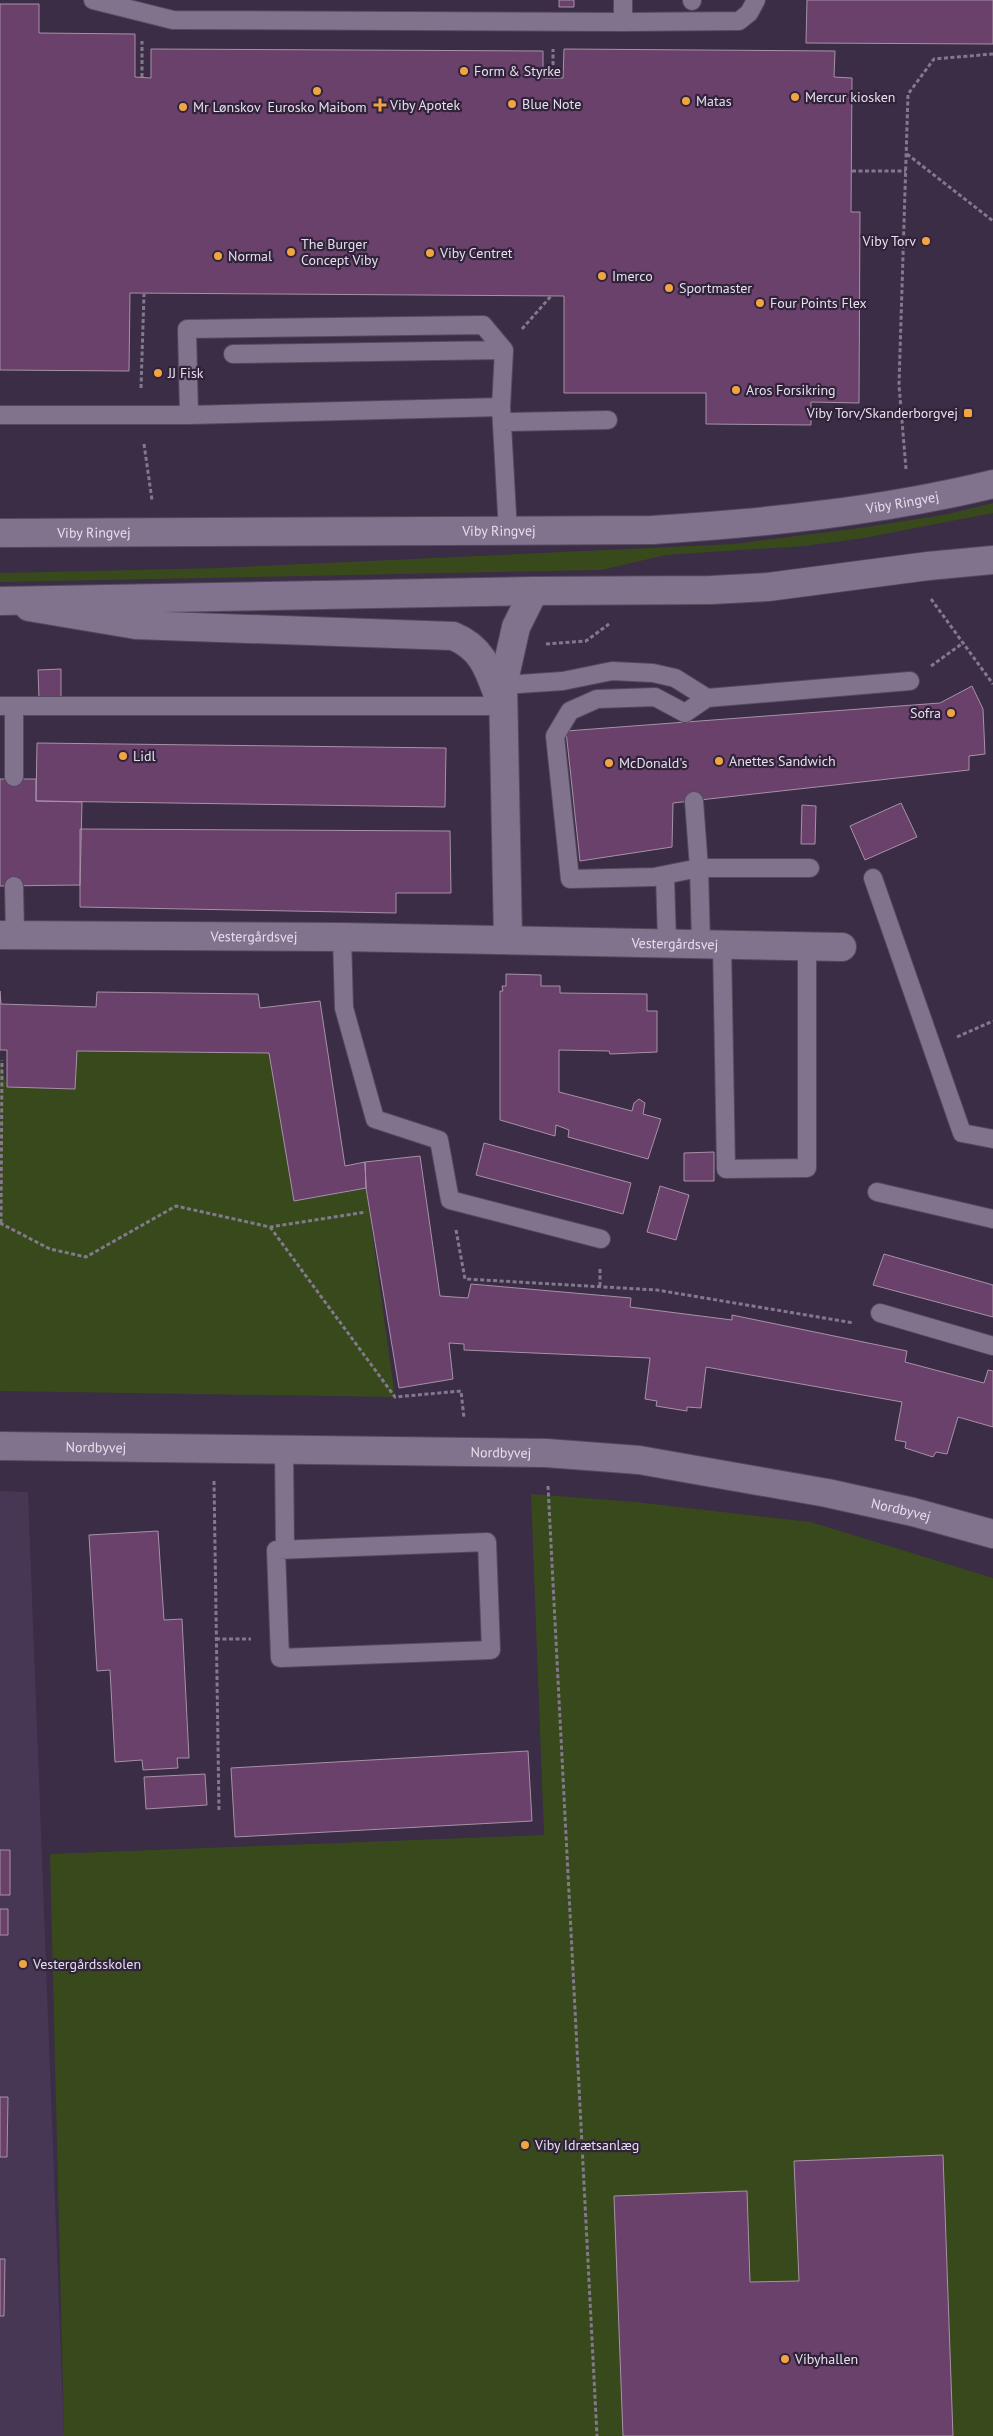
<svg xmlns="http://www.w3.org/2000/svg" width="993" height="2436" viewBox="0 0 993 2436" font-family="'PT Sans',sans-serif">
<rect width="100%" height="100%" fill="#3a2d45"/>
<path fill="#473754" d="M0,1491L28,1492L64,2436H0Z"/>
<path fill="#38491c" d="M993,503V513L864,538L804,546L666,555L601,570L0,582V573L219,568L733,544L860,528L948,514Z
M77,1051L269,1053L294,1201L366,1188L395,1397L0,1391V1060L7,1087L75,1089Z
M531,1494L636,1502L811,1522L993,1578V2436H64L50,1854L544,1835Z"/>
<path fill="#69416b" stroke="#a891a9" d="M559,0H574V7H559Z
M807,0H993V44L806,43Z
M0,4H39V33L135,34V77L151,78V49L543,51V78H563L564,49L835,51L834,77L852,78L851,212H860L859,403L811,402V425L706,424V393H564V296L130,293L129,371L0,370Z
M61,669V698L39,699L38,670Z
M972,686L983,709L985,754L969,756V770L673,803L672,847L580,861L566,731L940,703Z
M37,743L446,748L445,807L36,801Z
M0,779H36V801L82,802L80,885L0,886Z
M901,803L917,837L865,860L850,826Z
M802,805L816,806L815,844H801Z
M80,829L450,831L451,893H396V913L80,907Z
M506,974L541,975V986H560V993L647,994V1011H657V1052L610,1054L609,1051L559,1050V1092L632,1111L634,1103L639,1099L645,1103L643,1114L661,1119L648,1159L568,1137L569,1130L556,1125L555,1136L500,1120V991H503L502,986H506Z
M0,991L1,1004L96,1007L97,992L258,994L260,1008L320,1001L345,1166L365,1162L366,1188L294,1201L269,1053L77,1051L75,1089L7,1087V1050H0Z
M484,1143L631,1183L623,1214L476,1175Z
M714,1152V1181H684V1153Z
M420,1156L440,1296L468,1298L471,1284L631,1298L630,1307L732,1320V1315L907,1351L905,1362L984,1383L988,1370L993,1371V1427L958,1417L947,1454L936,1452L933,1457L905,1448L906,1442L895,1440L902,1402L706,1367L701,1408L687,1407V1411L656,1406L657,1401L645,1399L650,1358L464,1350V1344L449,1343L453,1379L399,1388L366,1188L365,1162Z
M660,1186L689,1195L676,1240L647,1232Z
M884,1254L993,1285V1317L873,1285Z
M158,1531L164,1620L182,1619L189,1758H177L178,1768L143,1770L142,1760L115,1762L110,1670L97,1671L89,1535Z
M528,1751L532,1821L235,1837L231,1768Z
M205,1774L207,1805L146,1809L144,1777Z
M0,1850H10V1895H0Z
M0,1909H8V1935H0Z
M0,2097H8L7,2157H0Z
M943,2155L953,2436H623L614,2196L747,2191L750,2282L799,2281L794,2161Z
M0,2259H5L4,2316H0Z"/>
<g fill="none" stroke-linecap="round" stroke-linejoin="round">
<defs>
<path id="lane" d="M93,0L173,20L623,22L739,21L749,13L756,0
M623,0V22
M692,0V1
M233,354L504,350
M501,407L508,532
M0,415H189L501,407L504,350L483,325L187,329L189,415
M502,422L608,420
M503,685L563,681L612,671L653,673L675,678L707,698L685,713
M707,698L910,681
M0,706H502
M14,706V777
M685,713L655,697L597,699L570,711L555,736L570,879L654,877L699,868H810
M694,801L699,868L701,943
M665,875L667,942
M873,878L962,1133L993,1139
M14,886L15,935
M342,937L344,1008L375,1119L439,1140L450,1200L601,1239
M722,944L726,1169L807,1168V946
M877,1192L993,1219
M880,1313L993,1346
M284,1449L285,1549
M487,1542L491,1650L280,1658L276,1550Z"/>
<g id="street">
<path d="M29,607L136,625L453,636C486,649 490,676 502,706"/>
<path id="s1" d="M0,935L342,937L842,947"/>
<path d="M508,939L503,685L516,627L534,591"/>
<path id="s2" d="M0,1446L546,1453L639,1460L827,1493L913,1512L993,1534"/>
</g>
<g id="secondary">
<path id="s3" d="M0,533L652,530C767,523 881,511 993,484"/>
<path d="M0,601L534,591L711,590L768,587L928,566L993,560"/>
</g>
</defs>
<use href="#lane" stroke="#54495d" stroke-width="20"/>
<use href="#street" stroke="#54495d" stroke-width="30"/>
<use href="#secondary" stroke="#54495d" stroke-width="30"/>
<path stroke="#83798d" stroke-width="3" stroke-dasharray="4 2.5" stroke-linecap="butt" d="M142,77V41
M553,78V49
M907,154L993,221
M852,171H906
M522,329L552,295
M141,388L144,294
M144,444L152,500
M906,469L899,385L908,94L934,59L993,54
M931,599L993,684
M546,644L586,641L609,624
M931,666L963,643
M957,1037L993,1021
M0,1223L50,1249L86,1257L176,1206L270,1227L366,1212
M1,1223L2,1060
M270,1227L395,1397L461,1391L464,1418
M456,1230L465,1279L657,1290L854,1323
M600,1286V1267
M214,1481L219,1811
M548,1486L597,2436
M216,1639H251"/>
<use href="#lane" stroke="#81738d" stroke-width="18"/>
<use href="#street" stroke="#81738d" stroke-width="28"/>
<use href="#secondary" stroke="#81738d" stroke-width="28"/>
</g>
<g fill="#f1a540" stroke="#30233a" stroke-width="2">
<circle cx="464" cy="71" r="5"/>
<circle cx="317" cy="91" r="5"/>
<circle cx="795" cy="97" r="5"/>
<circle cx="686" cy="101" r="5"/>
<circle cx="512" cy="104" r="5"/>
<path d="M377.5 97.5h5v5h5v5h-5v5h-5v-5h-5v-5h5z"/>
<circle cx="183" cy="107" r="5"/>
<circle cx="926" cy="241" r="5"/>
<circle cx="291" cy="252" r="5"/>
<circle cx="430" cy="253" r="5"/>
<circle cx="218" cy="256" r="5"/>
<circle cx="602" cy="276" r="5"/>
<circle cx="669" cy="288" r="5"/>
<circle cx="760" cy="303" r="5"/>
<circle cx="158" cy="373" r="5"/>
<circle cx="736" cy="390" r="5"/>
<rect x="963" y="408" width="10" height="10" rx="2.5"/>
<circle cx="951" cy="713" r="5"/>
<circle cx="123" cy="756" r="5"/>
<circle cx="719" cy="761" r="5"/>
<circle cx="609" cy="763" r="5"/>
<circle cx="23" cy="1964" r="5"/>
<circle cx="525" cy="2145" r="5"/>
<circle cx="785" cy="2359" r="5"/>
</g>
<g text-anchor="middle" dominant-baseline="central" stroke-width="4.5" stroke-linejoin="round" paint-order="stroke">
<g font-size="14" fill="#e6deed" stroke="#30233a" text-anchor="start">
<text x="474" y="71">Form &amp; Styrke</text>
<text x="805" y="97">Mercur kiosken</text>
<text x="696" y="101">Matas</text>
<text x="522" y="104">Blue Note</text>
<text x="390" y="105">Viby Apotek</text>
<text x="193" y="107">Mr Lønskov</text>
<text x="317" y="107" text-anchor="middle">Eurosko Maibom</text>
<text x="916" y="241" text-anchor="end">Viby Torv</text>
<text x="301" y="244">The Burger<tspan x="301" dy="16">Concept Viby</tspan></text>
<text x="440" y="253">Viby Centret</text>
<text x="228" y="256">Normal</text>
<text x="612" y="276">Imerco</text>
<text x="679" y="288">Sportmaster</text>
<text x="770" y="303">Four Points Flex</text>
<text x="168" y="373">JJ Fisk</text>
<text x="746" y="390">Aros Forsikring</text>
<text x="958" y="413" text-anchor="end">Viby Torv/Skanderborgvej</text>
<text x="941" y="713" text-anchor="end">Sofra</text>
<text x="133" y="756">Lidl</text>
<text x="729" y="761">Anettes Sandwich</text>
<text x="619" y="763">McDonald's</text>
<text x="33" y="1964">Vestergårdsskolen</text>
<text x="535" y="2145">Viby Idrætsanlæg</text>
<text x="795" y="2359">Vibyhallen</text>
</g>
<g font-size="14" fill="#e6deed" stroke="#30233a">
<text stroke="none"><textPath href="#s3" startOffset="904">Viby Ringvej</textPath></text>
<text stroke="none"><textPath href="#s3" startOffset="499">Viby Ringvej</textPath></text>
<text stroke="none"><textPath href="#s3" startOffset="94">Viby Ringvej</textPath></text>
<text stroke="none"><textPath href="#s1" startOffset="254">Vestergårdsvej</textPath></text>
<text stroke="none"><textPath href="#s1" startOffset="675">Vestergårdsvej</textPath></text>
<text stroke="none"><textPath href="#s2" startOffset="96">Nordbyvej</textPath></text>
<text stroke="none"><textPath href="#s2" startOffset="501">Nordbyvej</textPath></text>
<text stroke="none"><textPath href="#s2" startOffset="906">Nordbyvej</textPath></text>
</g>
</g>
</svg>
